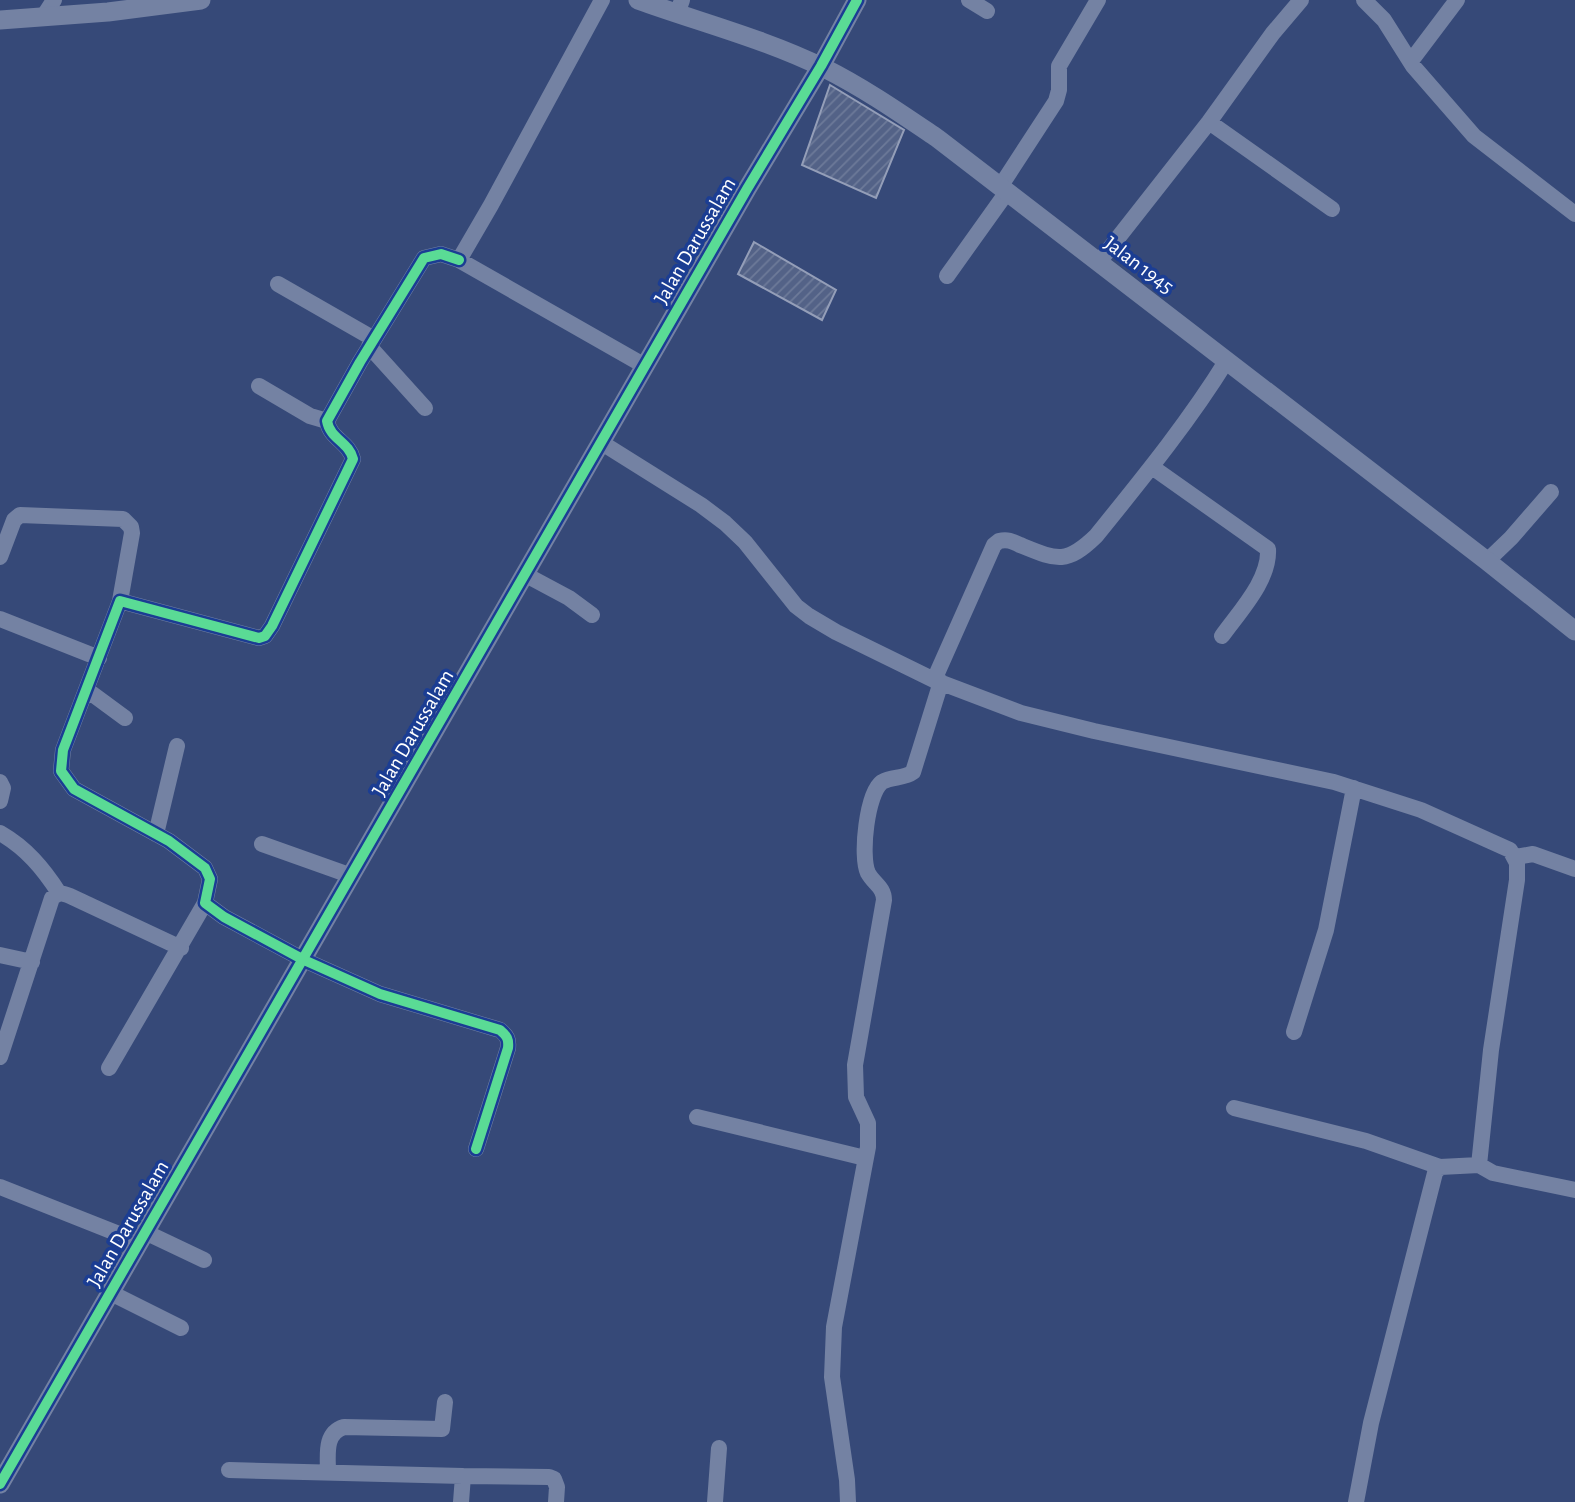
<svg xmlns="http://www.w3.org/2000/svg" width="1575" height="1502" viewBox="0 0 1575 1502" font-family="'Alegreya Sans',sans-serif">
<defs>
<pattern id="building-hatch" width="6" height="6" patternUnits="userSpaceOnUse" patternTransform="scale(1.75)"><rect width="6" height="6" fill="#536287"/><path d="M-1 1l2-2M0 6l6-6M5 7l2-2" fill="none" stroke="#6d7a99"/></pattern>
</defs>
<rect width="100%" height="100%" fill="#364978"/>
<path fill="url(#building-hatch)" stroke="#949eb8" stroke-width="2" d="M830,85L904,130L876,198L802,165Z
M754,242L836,290L822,320L738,274Z"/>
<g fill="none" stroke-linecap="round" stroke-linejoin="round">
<path stroke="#7482a3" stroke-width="16" d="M602,0L491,205L459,260L645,366
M969,0L987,11
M1364,0L1384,20L1413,66L1474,136L1575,214
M677,14L682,0
M43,17L54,0
M1411,61L1457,0
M1209,122L1332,209
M1000,187L1056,101L1059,90V66L1098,0
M459,260L441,254L424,258L360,362L327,421C330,439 349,442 353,459L272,626L265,636L259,638L120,601L63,750L61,771L74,789L169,841L205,868L210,879L205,903L224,917L304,960L380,994L500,1030C507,1036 509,1039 508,1048L476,1149
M1099,262L1209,122L1273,33L1301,0
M947,276L1007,192
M278,284L374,339
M369,346L425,408
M259,386L310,416L327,421
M602,443L701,505L725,523L745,542L796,606L809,616L836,632L934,680L1021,713L1094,731L1334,782L1421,810L1510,850L1517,863V880L1491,1050L1479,1165L1493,1173L1575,1190
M1152,467L1268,549C1270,580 1239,612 1222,636
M0,557L14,520L20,515L123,519L131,527L132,533L120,601
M1487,561L1511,538L1551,492
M526,575L569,598L592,615
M0,619L99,658
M934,680L994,545L999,541C1007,539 1012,541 1020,545C1057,560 1066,565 1096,536C1142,479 1188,423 1227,360
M87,690L125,718
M0,782L3,788L0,801
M0,833C26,848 43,868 59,893
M156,834L177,746
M262,844L352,876
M1516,857L1533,854L1575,869
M0,955L32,962
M1294,1032L1326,930L1354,788
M0,1057L52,898C59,892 62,893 70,896L181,948
M109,1068L205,903
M1234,1108L1366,1141L1440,1167
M697,1117L865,1158
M0,1187L139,1242
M145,1232L204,1260
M111,1293L181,1328
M229,1470L463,1476L461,1502
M328,1472C328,1455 324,1433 344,1427L442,1429L445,1402
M463,1476L549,1477L554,1479L557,1487L556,1502
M715,1502L719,1448
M848,1502L847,1480L832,1377L834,1327L868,1147V1123L856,1097L855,1065L884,900C884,887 874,884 868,873C860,856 867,793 882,782C892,776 904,779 913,772L941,682
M1356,1502L1371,1423L1435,1173L1440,1167L1479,1165"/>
<path stroke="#7482a3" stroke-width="19" d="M638,0C699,22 765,39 824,68C864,88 900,113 937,138L1487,561L1575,631
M0,20L108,12L201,0
M0,1484L747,189L821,66L857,0"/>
<defs>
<path id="cycleway" d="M459,260L441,254L424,258L360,362L327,421C330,439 349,442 353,459L272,626L265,636L259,638L120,601L63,750L61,771L74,789L169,841L205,868L210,879L205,903L224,917L304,960L380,994L500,1030C507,1036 509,1039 508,1048L476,1149
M0,1484L747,189L821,66L857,0"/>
</defs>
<use href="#cycleway" stroke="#1b3d93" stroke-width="15"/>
<use href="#cycleway" stroke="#5adb95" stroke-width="10"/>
</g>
<g text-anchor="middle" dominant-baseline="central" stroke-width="7" stroke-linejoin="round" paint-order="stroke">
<g font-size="21" fill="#fff" stroke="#1b3d93">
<text transform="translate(695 241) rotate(-60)">Jalan Darussalam</text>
<text transform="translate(1139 265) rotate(37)">Jalan 1945</text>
<text transform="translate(413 733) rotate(-60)">Jalan Darussalam</text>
<text transform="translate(128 1224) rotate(-60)">Jalan Darussalam</text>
</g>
</g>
</svg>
